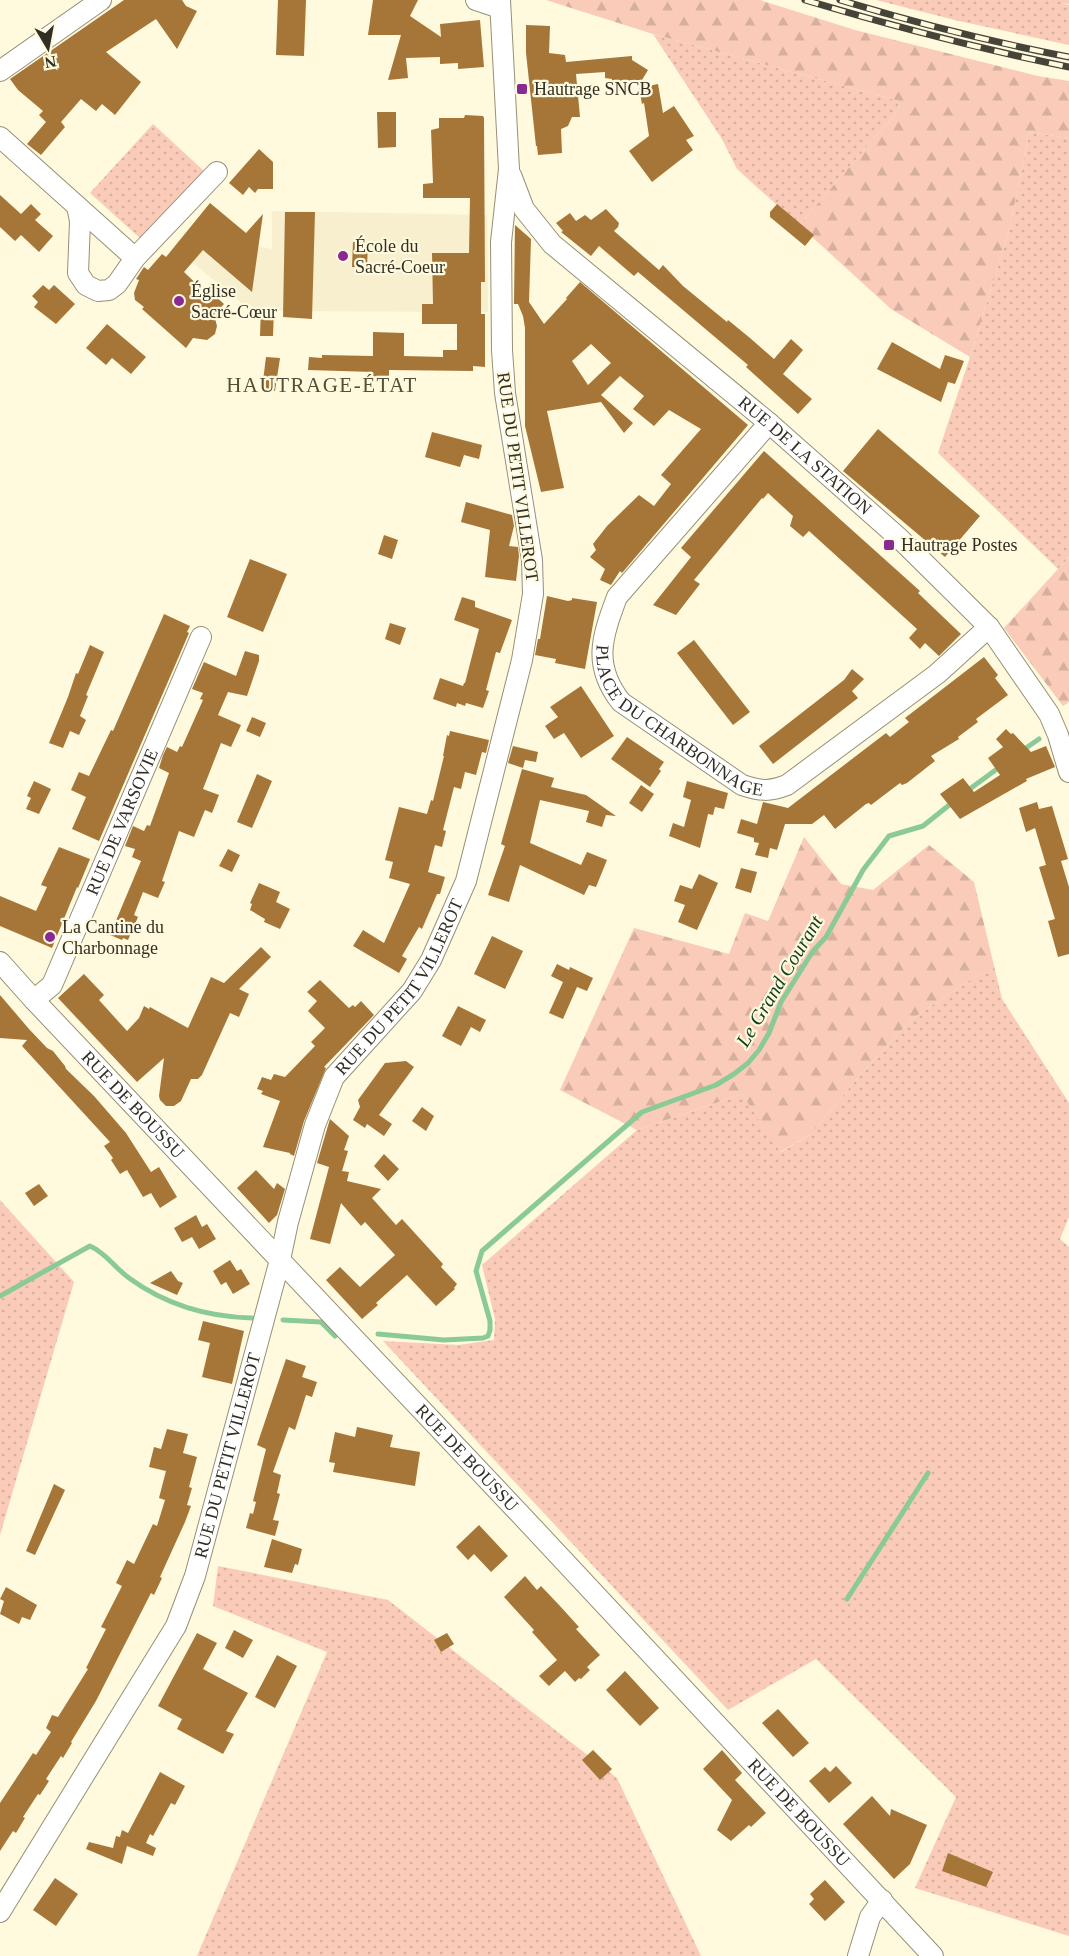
<svg xmlns="http://www.w3.org/2000/svg" width="1069" height="1956" viewBox="0 0 1069 1956" font-family="'Times New Roman',serif">
<defs>
<pattern id="grass-dots" width="8" height="8" patternUnits="userSpaceOnUse" patternTransform="scale(1.5)"><rect width="8" height="8" fill="#f9cbb8"/><path d="M2 2h.1M6 6h.1" fill="none" stroke="#d6af9e" stroke-width="1.8" stroke-linecap="round"/></pattern>
<pattern id="forest-firs" width="22" height="20" patternUnits="userSpaceOnUse" patternTransform="scale(1.5)"><rect width="22" height="20" fill="#f9cbb8"/><path d="M5 1l3.5 6h-7zM16 11l3.5 6h-7z" fill="#d6af9e"/></pattern>
</defs>
<rect width="100%" height="100%" fill="#fff9de"/>
<path fill="#f7efcd" d="M272,211L487,215L488,312L283,311L261,309L243,304L192,262L228,219L259,244V247L272,249Z"/>
<path fill="url(#grass-dots)" d="M876,0H1069V4L1060,3L1069,5V45L959,21Z
M653,34L899,101L898,111L799,225L737,169L722,139Z
M153,124L205,172L142,240L90,193Z
M1029,132L1069,138V557L1058,569L938,453L970,357L1010,227Z
M995,970L1002,999L1069,1103V1217L1060,1239L1069,1247V1936L915,1888L956,1797L816,1659L728,1710L383,1341L458,1345L494,1340L495,1319L482,1265L637,1130L742,1094L781,1152L811,1134L854,1082L913,1018L973,978Z
M0,1200L74,1282L0,1535Z
M218,1566L388,1600L617,1778L701,1956H197L327,1652L213,1606Z"/>
<path fill="url(#forest-firs)" d="M546,0H760L855,30L1038,76L1069,81V138L1029,132L1010,227L970,357L891,309L799,225L898,111L899,101L653,34Z
M1069,557V702L1063,706L1004,628Z
M804,837L841,884L873,890L929,845L974,882L995,970L973,978L913,1018L854,1082L811,1134L780,1152L742,1094L637,1130L560,1090L634,928L729,954L745,913L768,921Z"/>
<g fill="none" stroke-linecap="round" stroke-linejoin="round">
<path stroke="#89ca97" stroke-width="5" d="M1023,750L1039,739
M967,791L1001,766
M0,1296L90,1246C106,1253 115,1268 129,1278C166,1305 208,1317 252,1318
M283,1320L321,1322L335,1336
M378,1334L444,1340L483,1338L488,1336L490,1330V1321L476,1271L482,1251L642,1112L716,1085L734,1074L748,1063L759,1050L769,1033L781,1002L813,951L826,937L863,870L889,836L923,826L953,802
M847,1599L928,1473"/>
</g>
<path fill="#a67638" fill-rule="evenodd" d="M124,0H182L186,6L197,11L177,49L156,19L106,52L141,82L115,115L102,104L96,111L81,99L61,122L65,127L41,155L27,144L46,122L39,115L43,111L18,90L10,79Z
M278,0H306L304,56L276,55Z
M373,0H418L410,16L441,37L440,24L480,20L484,67L458,69V63L440,64V57L406,58L408,78L388,80L401,35H368Z
M526,25L550,26L549,53L565,55L566,62L632,56V60L648,70L642,80L612,81V79L605,78V72L576,74L580,117H572L568,126L561,129L562,153L538,155L537,146H536L526,53Z
M658,84L663,113L674,106L694,136L686,140L693,150L652,182L629,151L649,136L644,103L642,104L639,88Z
M377,112H396V147L378,148Z
M465,115L483,116L484,118L485,282H481V314H485V367L473,366V371L389,370V380H373V372L308,370L309,357L322,358V355L373,356V332L404,333V356L443,357V350H457V324H422V304H433L432,253H469L470,198H423V184L433,183L431,130L439,128V118H464Z
M259,149L273,162V189H258L255,193L249,187L243,195L229,183Z
M0,195L21,214L31,204L41,214L35,220L53,236L39,252L21,235L15,241L0,227Z
M210,203L246,233L263,214L252,292L203,250L184,272L210,297L213,294L224,304L214,315L217,326L215,334L207,340L193,338L186,348L142,309L144,307L135,300L134,293L139,280L136,279L144,267L148,270L162,254L166,257Z
M777,204L814,235L805,246L770,217V212Z
M606,209L619,223L618,227L614,231L659,270L663,265L683,286L727,322L728,320L750,338L774,359L791,339L803,350L783,374L812,399L798,414L746,367L748,365L638,272L634,276L599,246L591,256L561,232L563,231L556,223L570,213L576,221L585,215L591,220Z
M285,212H315L312,319L283,317Z
M515,225L531,239L529,302L544,324L567,299L566,298L580,282L748,425L622,573L620,571L611,585L600,580L605,569L590,557L596,550L593,544L607,526L639,495L654,506L671,484L661,475L701,429L669,410L654,426L633,409L644,396L620,376L601,395L633,423L624,433L601,402L547,411L564,488L541,492L525,426V328L523,316L518,304H514ZM591,344L611,363L588,385L572,361Z
M353,242H368L367,267H352Z
M43,285L49,290L54,285L75,304L56,324L34,307L38,302L32,296Z
M261,307L274,309L273,336H260Z
M107,324L146,357L131,374L112,358L106,365L86,348Z
M892,342L940,369L945,355L964,361L955,384L948,382L941,402L877,369Z
M266,357L280,358L275,391L262,389Z
M878,429L980,516L945,557L843,471Z
M432,432L482,445L479,459L464,455L460,467L425,457Z
M764,451L920,591L918,593L961,634L939,656L925,643L920,649L909,638L917,629L809,531L803,537L790,526L793,516L768,493L763,499L762,498L694,580L700,584L676,615L653,605L691,557L681,548Z
M466,502L512,515L514,526L509,546L518,547L519,556L516,581L485,577L490,530L461,522Z
M384,535L398,540L392,559L378,554Z
M250,559L287,574L263,632L227,617Z
M547,596L568,601L572,600V598L597,602L585,669L555,663L556,659L535,655L538,639H540Z
M462,597L475,601V607L512,620L500,653L496,652L486,690L489,691L483,708L466,703L465,706L457,703L456,707L433,699L440,678L463,686L464,683H465L479,629L454,620Z
M164,614L190,626L187,632L189,633L99,841L72,829L86,797L71,790L79,772L89,776L111,730L113,731Z
M390,623L406,628L400,645L385,639Z
M694,640L750,712L733,725L677,653Z
M90,645L104,652L86,695L88,696L80,716L86,720L79,735L70,731L63,748L49,743L68,697L76,673L78,674Z
M245,651L259,655V661L247,696L228,692L218,715L241,725L231,747L221,743L203,789L219,795L212,813L205,810L194,837L179,831L162,881L165,882L158,898L143,892L134,915L138,917L128,940L123,938L122,940L110,935L141,861L132,857L135,849L125,846L133,826L144,831L147,825L150,826L169,773L159,768L163,755L167,747L177,752L180,746L182,747L203,700L200,699L203,693L192,689L204,662L236,676Z
M984,657L998,675L995,678L1008,695L976,719L978,722L958,737L959,739L931,756L935,761L907,783L902,785L900,783L871,805L869,803L866,804L835,829L824,815L812,824H785L777,850L770,848L768,858L755,855L759,843L754,842V838L737,833L741,819L757,824L763,802L788,808L886,733L890,737L909,722L905,718Z
M852,669L864,679L852,691L858,698L773,764L759,746L844,680Z
M581,686L614,736L581,758L564,733L554,739L545,726L558,717L550,707Z
M252,717L266,723L260,737L246,731Z
M1006,729L1011,734L1013,733L1031,752L1046,746L1055,767L1026,779L1027,781L960,819L940,794L963,778L974,792L1000,775L988,758L1003,747L996,739Z
M450,731L489,740L486,753L482,752L476,775L465,772L461,789L454,787L443,830L446,831L442,847L435,845L428,872L445,877L440,894H437L422,929L419,927L402,956L407,959L399,973L353,946L363,930L384,943L410,884L389,878L393,862L385,860L399,807L427,814L431,800L433,801L444,756H443L447,735L449,736Z
M627,737L664,762L659,769L661,771L650,787L611,759Z
M513,746L538,752L536,762L525,760L523,768L508,763Z
M522,769L554,778L551,787L586,795L616,816L606,815L602,827L586,822L589,811L540,800L530,843L581,865L587,852L607,860L596,887L589,885L584,895L520,865L509,902L488,895L505,846L501,844Z
M257,774L272,781L252,828L237,822Z
M34,781L51,789L39,814L26,809L31,798L27,796Z
M687,781L728,793L724,809L715,807L713,815L708,814L700,848L669,836L673,823L684,827L691,800L683,797Z
M641,785L654,794L642,812L629,803Z
M1037,802L1039,809L1052,806L1068,859L1061,861L1069,887V954L1058,957L1048,921L1055,919L1039,867L1046,865L1035,828L1026,832L1019,808Z
M59,847L90,859L78,888L77,887L52,948L0,926V896L36,911L47,887L41,885Z
M228,849L240,855L232,872L219,866Z
M741,868L757,872L751,893L735,888Z
M699,874L718,883L697,930L678,922L685,905L674,901L680,885L692,889Z
M259,883L280,892L276,902L290,909L280,929L264,922L265,919L250,910L252,904L250,903Z
M492,936L523,951L505,989L474,974Z
M261,947L271,957L239,989L249,994L239,1017L230,1013L202,1075L198,1079H191L181,1101L174,1106H166L160,1100L159,1096L164,1058L137,1082L58,998L84,974L104,995L99,1000L127,1031L139,1018L144,1006L149,1009L150,1007L188,1028L211,977L224,983Z
M557,964L569,970L570,967L593,978L587,991L577,987L563,1019L549,1013L563,982L551,976Z
M320,980L349,1008L353,1005L355,1007L361,1001L374,1015L324,1067L326,1068L304,1121L294,1156L290,1154V1153L263,1147L280,1101L261,1094L263,1091L257,1089L262,1077L271,1080L274,1074L285,1077L315,1046L311,1042L325,1028L308,1011L317,1001L307,992Z
M0,995L29,1029L47,1048L53,1051L65,1066L66,1069L94,1096L126,1133L151,1172L159,1167L177,1197L160,1208L151,1193L143,1197L127,1170L120,1174L111,1160L113,1158L104,1146L110,1142L22,1046L27,1040L0,1038Z
M458,1006L486,1020L480,1032L471,1027L461,1046L442,1036Z
M406,1061L414,1067L379,1115L392,1124L384,1136L367,1124L365,1128L353,1120L360,1107L358,1100L385,1063Z
M422,1107L434,1116L426,1131L412,1121Z
M330,1119L349,1136L344,1150L348,1151L342,1171L349,1172L347,1181L381,1189L372,1198L396,1225L402,1219L443,1264L441,1267L457,1284L454,1288L455,1289L436,1306L407,1275L376,1303L378,1305L362,1319L326,1280L340,1267L360,1287L395,1255L365,1222L361,1226L341,1203L330,1244L310,1239L329,1167L317,1163Z
M384,1154L399,1169L388,1181L374,1166Z
M256,1170L274,1189L277,1183L285,1189L277,1215L269,1223L237,1188Z
M39,1184L48,1196L34,1206L25,1193Z
M196,1215L202,1227L207,1224L216,1239L199,1249L192,1237L182,1242L174,1228Z
M230,1260L237,1271L241,1269L250,1284L233,1294L226,1282L221,1285L213,1271Z
M171,1271L178,1281L183,1283L177,1295L150,1283Z
M203,1321L244,1331L232,1384L202,1377L210,1343L198,1340Z
M286,1359L306,1366L302,1377L317,1382L312,1397L306,1395L295,1430L289,1427L273,1472L281,1475L277,1493L280,1494L273,1520L279,1521L275,1536L246,1528L250,1513L253,1514L256,1502L253,1501L266,1449L257,1445Z
M357,1427L393,1435L390,1447L420,1452L415,1486L333,1472L335,1463L329,1462L335,1432L355,1437Z
M167,1429L188,1434L183,1453L197,1457L189,1487L192,1488L187,1505L191,1506L185,1522L160,1577L162,1578L154,1595L151,1593L96,1701L71,1742L72,1743L63,1758L61,1756L46,1779L49,1781L40,1795L38,1794L23,1817L25,1818L16,1833L13,1831L0,1851V1803L33,1753L36,1755L51,1732L46,1728L52,1715L58,1717L88,1669L86,1668L106,1629L101,1627L122,1586L116,1583L127,1560L134,1564L153,1524L157,1526L165,1500L159,1498L166,1471L149,1467L154,1447L161,1449Z
M54,1484L65,1490L35,1555L26,1551Z
M479,1525L508,1556L491,1572L474,1554L468,1560L456,1547Z
M272,1539L302,1549L298,1565L295,1564L292,1573L264,1567Z
M525,1576L537,1590L541,1586L560,1606L579,1627L576,1629L600,1655L587,1667L590,1670L581,1679L579,1678L575,1682L565,1671L549,1686L539,1676L557,1660L532,1632L534,1630L504,1597Z
M6,1587L37,1605L30,1620L22,1617L19,1624L0,1614L4,1601L0,1599Z
M234,1630L253,1640L243,1658L225,1648Z
M197,1633L217,1643L203,1669L248,1693L226,1731L234,1734L223,1754L177,1729L182,1719L158,1706Z
M447,1633L454,1644L441,1652L434,1640Z
M277,1655L297,1666L275,1708L255,1697Z
M625,1671L659,1708L640,1726L606,1690Z
M778,1709L809,1743L793,1757L762,1723Z
M593,1750L612,1769L600,1780L582,1760Z
M722,1750L742,1773L735,1780L766,1813L751,1827L749,1825L731,1841L717,1830L732,1800L703,1769Z
M836,1766L852,1783L829,1803L809,1781L825,1767L830,1772Z
M160,1772L185,1786L175,1805L171,1803L153,1836L150,1834L146,1843L156,1848L153,1856L127,1846L122,1864L86,1849L89,1842L113,1848L116,1836L120,1837L122,1830L128,1833Z
M872,1796L890,1816L891,1809L927,1825L910,1864L894,1879L843,1824Z
M948,1853L993,1872L986,1887L942,1871Z
M55,1878L78,1894L56,1926L33,1910Z
M825,1880L845,1902L825,1921L809,1904L814,1899L810,1894Z"/>
<g fill="none" stroke-linecap="round" stroke-linejoin="round">
<defs>
<g id="minor">
<path d="M476,0L500,8"/>
<path d="M0,71L101,0"/>
<path d="M0,137L135,258"/>
<path id="s1" d="M511,175L524,209L552,244L769,423L899,538L989,627L1049,714L1058,735L1069,772"/>
<path d="M77,206L80,221L78,273L86,285L98,291L109,290L117,284L135,258L217,172"/>
<path id="s2" d="M769,423L617,597C602,637 592,665 621,702L742,785C760,791 769,792 787,785L937,674L989,627"/>
<path id="s3" d="M0,962L34,1000L521,1515L933,1956"/>
<path id="s4" d="M34,1000L52,985L201,637"/>
<path id="s5" d="M0,1912L176,1626L195,1576L280,1260L288,1222L315,1125L334,1077L412,991L431,960L466,881L522,660L533,594L532,560L505,393L502,350L501,242L509,169L500,0"/>
<path d="M858,1956L870,1917L882,1900"/>
</g>
</defs>
<use href="#minor" stroke="#959077" stroke-width="22"/>
<use href="#minor" stroke="#fff" stroke-width="20"/>
<defs>
<path id="rail" d="M805,0C892,26 980,49 1069,67
M840,0C915,23 992,42 1069,57"/>
</defs>
<use href="#rail" stroke="#464438" stroke-width="7"/>
<use href="#rail" stroke="#fff9de" stroke-width="4.5" stroke-dasharray="14" stroke-linecap="butt"/>
</g>
<g fill="#892992" stroke="#fff9de" stroke-width="2">
<rect x="516" y="83" width="12" height="12" rx="3"/>
<circle cx="343" cy="256" r="6"/>
<circle cx="179" cy="301" r="6"/>
<rect x="883" y="539" width="12" height="12" rx="3"/>
<circle cx="50" cy="937" r="6"/>
</g>
<g text-anchor="middle" dominant-baseline="central" stroke-width="4.5" stroke-linejoin="round" paint-order="stroke">
<g font-size="18" fill="#312f25" stroke="#fff9de" text-anchor="start">
<text x="534" y="89">Hautrage SNCB</text>
<text x="355" y="246">École du<tspan x="355" dy="21">Sacré-Coeur</tspan></text>
<text x="191" y="291">Église<tspan x="191" dy="21">Sacré-Cœur</tspan></text>
<text x="901" y="545">Hautrage Postes</text>
<text x="62" y="927">La Cantine du<tspan x="62" dy="21">Charbonnage</tspan></text>
</g>
<g font-size="18" fill="#312f25" stroke="#fff9de">
<text stroke="none"><textPath href="#s1" startOffset="411">RUE DE LA STATION</textPath></text>
<text transform="translate(518 477) rotate(82)">RUE DU PETIT VILLEROT</text>
<text stroke="none"><textPath href="#s2" startOffset="396">PLACE DU CHARBONNAGE</textPath></text>
<text stroke="none"><textPath href="#s4" startOffset="201">RUE DE VARSOVIE</textPath></text>
<text stroke="none"><textPath href="#s5" startOffset="1020">RUE DU PETIT VILLEROT</textPath></text>
<text stroke="none"><textPath href="#s3" startOffset="195">RUE DE BOUSSU</textPath></text>
<text stroke="none"><textPath href="#s5" startOffset="514">RUE DU PETIT VILLEROT</textPath></text>
<text stroke="none"><textPath href="#s3" startOffset="681">RUE DE BOUSSU</textPath></text>
<text stroke="none"><textPath href="#s3" startOffset="1167">RUE DE BOUSSU</textPath></text>
</g>
<g font-size="20" font-style="italic" fill="#0f3f1e" stroke="#fff9de">
<text transform="translate(779 981) rotate(-59)">Le Grand Courant</text>
</g>
<g font-size="21" letter-spacing="1.5" fill="#544f38" stroke="#fff9de">
<text x="322" y="385">HAUTRAGE-ÉTAT</text>
</g>
</g>
<g transform="translate(48 48) rotate(170)" stroke="#fff9de" stroke-width="4.5" paint-order="stroke">
<path d="M0-4.5L10 22L0 15L-10 22Z" fill="#312f25"/>
<text y="-9" font-size="16" font-weight="bold" text-anchor="middle" fill="#312f25">N</text>
</g>
</svg>
